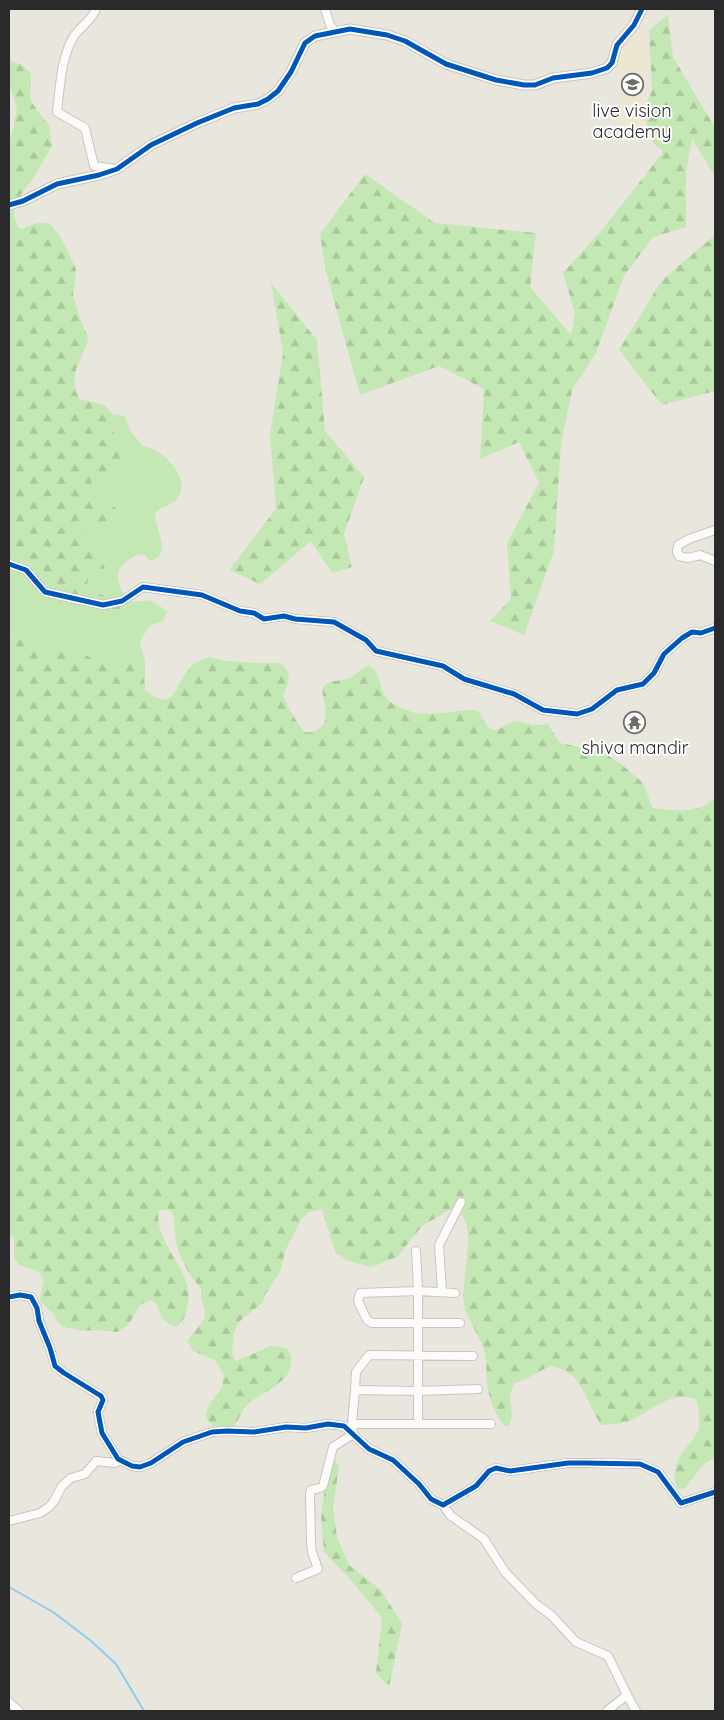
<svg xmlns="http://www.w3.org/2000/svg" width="724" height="1720" viewBox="0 0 724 1720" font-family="Quicksand,sans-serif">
<defs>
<pattern id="forest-firs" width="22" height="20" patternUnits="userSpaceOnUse" patternTransform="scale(1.25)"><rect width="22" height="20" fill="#c4e8b3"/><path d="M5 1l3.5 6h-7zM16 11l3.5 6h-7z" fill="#a9c79a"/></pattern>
</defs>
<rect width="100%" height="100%" fill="#e9e6de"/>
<path fill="#ede7d1" d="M642,30L652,62L639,89L650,125L636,135L614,134L625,81L616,67L626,37Z"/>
<path fill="#c4e8b3" d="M118,414L125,417L131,432L143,446C163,449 191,477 178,498C173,505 161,507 155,513C154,527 174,556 150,561L145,555C139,553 136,556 130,559C110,571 119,585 127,601C149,604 146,593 167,612L163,621L149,626L142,638L140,644L145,660V685L134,661L128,657L119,660L95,661L77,648L66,646L43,649L35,648L9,632V562H10C36,564 38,564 45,590L94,603L112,619L119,622L122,620L127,610L120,601C93,595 67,580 107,563L98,548L86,537L85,533L88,526L95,523L102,522L116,506L94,492L91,481L94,477L105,471L127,449L112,430L114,415Z"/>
<path fill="url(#forest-firs)" d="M668,15L673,57L715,128V176L692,139L686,171V227L653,237L624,276L596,353L572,390L561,444L554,551L524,635L490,621L511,599L507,543L539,483L519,442L480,459L484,389L439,366L360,395L326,272L320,234L365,174L435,223L536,233L530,287L571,335L575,313L563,273L601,231L661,155L663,150L657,147L650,136L643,110L652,91L649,30Z
M9,60L22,65L31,73L30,96L32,103L49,126L52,146L35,175L15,203L14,215L18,227L21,229L36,223H48L51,225L61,238L76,269L73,296L81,321L88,337L87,344L76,369L74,382L76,392L80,399L105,405L114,415L112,430L127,449L122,464L97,475L91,481C96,502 111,495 120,515L111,527C102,522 97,522 88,527L85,533L86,537C94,544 108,555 106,567L103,569L96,568C90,573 86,579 88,587C102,600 120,595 127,611L122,620L118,622L112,619L94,603L45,590C38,566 35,561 9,562V146L17,109L13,95L9,86Z
M715,235V391L662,405L619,350L662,280Z
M271,283L317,340L325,431L364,477L344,534L352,567L332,573L311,541L260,584L229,570L276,509L270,434L283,353Z
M9,632L35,648L43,649L66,646L77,648L95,661L119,660L128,657C137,663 146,678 145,690L155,697L166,700L173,695L185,674L193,664L209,657L228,661L254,663H281C293,676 289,681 283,696C286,703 300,730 306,732C309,733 312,732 314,731C319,729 323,726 325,721C328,708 321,698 323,686C334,678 341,683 351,677C358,674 361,668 369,666C381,673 379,688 387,699C390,703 395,705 400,707C426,721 449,709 476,710C484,714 483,724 490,728C498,734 504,724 511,722C521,720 530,726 539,725C542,725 544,724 547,723L560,743C591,750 606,749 631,773C633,775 637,777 640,780C647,788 648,799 653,808C675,811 698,814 715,798V1458C699,1464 695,1478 684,1489L677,1488C671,1471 678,1457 689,1444C692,1440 696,1436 698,1431C701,1420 699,1409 696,1399C671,1391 653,1409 632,1420C623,1424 611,1424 601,1425C586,1402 582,1370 550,1366L521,1381L514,1383L510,1395L512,1417L509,1426H504C495,1415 489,1398 487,1384C486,1372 487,1361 484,1350C479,1334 467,1320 464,1304C459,1280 482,1220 453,1208L422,1226L397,1257L371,1267L348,1261L335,1252L322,1209L310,1212L302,1218L286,1249L280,1272L264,1296L263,1302L240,1321L234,1332L232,1353L236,1361L271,1346L283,1347L288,1349C303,1380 264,1389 247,1405C240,1412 239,1422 232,1428L219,1429L213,1426L206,1418V1413L210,1403L222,1388L224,1375L215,1360L193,1351L187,1341L205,1318V1310L201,1299V1289L190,1275L180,1256L176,1242L174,1217L170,1210H160C151,1231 182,1264 187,1285C189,1292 189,1301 187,1308C185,1316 183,1323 176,1327C162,1322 161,1316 156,1303L151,1300L140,1305L129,1324L117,1332L96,1330L83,1331L63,1327L58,1323L53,1313L41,1302L40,1298L44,1280L40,1273L32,1269L20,1265L14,1258V1239L9,1234Z
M333,1456L339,1467L333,1507L337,1537L349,1565L381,1590L402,1624L389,1687L376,1673L382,1618L351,1580L324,1552L321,1517L326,1478Z"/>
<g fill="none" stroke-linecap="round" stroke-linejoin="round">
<path stroke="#8acdf2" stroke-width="2" d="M9,1587L53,1612L90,1640L116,1664L144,1711"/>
<defs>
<path id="minor" d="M96,9C92,20 81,26 74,36C61,57 60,87 57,112L85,128L94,166L116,169
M325,9L330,25L335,31
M715,530L689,539L678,545L677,552L679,556L688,558L700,555L715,561
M9,564L26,570L45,592L103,605L122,601L143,587L202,595L240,611L254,613L264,619L284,616L295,619L334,622L366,640L376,651L443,666L464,679L514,694L543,710L577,714L592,709L617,690L643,684L654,673L664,654L682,638L692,632L701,633L715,628
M416,1251L418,1291V1424
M442,1291L439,1245L461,1202
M455,1293L418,1291L360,1293L358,1301L367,1320L372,1323H460
M9,1297L20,1295L31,1297L37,1308L39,1321L50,1348L55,1366L64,1373L101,1396L103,1400L98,1412L102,1433L118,1459L132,1466L140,1467L151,1463L183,1442L212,1432L227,1431L254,1432L286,1427L306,1428L328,1424L344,1426L369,1449L393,1460L419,1484L431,1499L443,1505L476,1486L489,1471L496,1468L510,1471L568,1463H586L640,1464L658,1472L681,1503L715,1492
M355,1390L356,1372L369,1355L473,1356
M352,1424L355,1390L418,1391L478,1389
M443,1505L451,1516L484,1539L505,1572L536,1604L551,1615L576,1642L608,1656L627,1695L607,1711
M9,1521L40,1513L49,1507L54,1501L62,1486L71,1478L85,1474L96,1461L115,1463L118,1459
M296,1578L318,1569L312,1552L311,1543L310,1494L311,1490L320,1488L323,1486L333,1447L353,1434L352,1424H491
M627,1695L636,1711
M9,1702L19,1711"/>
<path id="tertiary" d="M9,205L23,201L57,184L99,175L117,169L151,145L197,123L234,108L258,104L268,99L278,91L291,72L305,43L315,36L350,29L387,35L405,41L446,64L496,80L524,85H535L553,78L592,73L607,68L612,63L617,45L634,25L642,9"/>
</defs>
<use href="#minor" stroke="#c6c5c4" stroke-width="10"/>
<use href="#tertiary" stroke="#c6c5c4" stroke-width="11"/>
<use href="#minor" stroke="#fcfbfa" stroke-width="8"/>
<use href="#tertiary" stroke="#fcfbfa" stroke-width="9"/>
<defs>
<path id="cycleway" d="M9,205L23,201L57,184L99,175L117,169L151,145L197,123L234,108L258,104L268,99L278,91L291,72L305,43L315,36L350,29L387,35L405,41L446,64L496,80L524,85H535L553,78L592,73L607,68L612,63L617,45L634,25L642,9
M9,564L26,570L45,592L103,605L122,601L143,587L202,595L240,611L254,613L264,619L284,616L295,619L334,622L366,640L376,651L443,666L464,679L514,694L543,710L577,714L592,709L617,690L643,684L654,673L664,654L682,638L692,632L701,633L715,628
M9,1297L20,1295L31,1297L37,1308L39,1321L50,1348L55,1366L64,1373L101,1396L103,1400L98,1412L102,1433L118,1459L132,1466L140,1467L151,1463L183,1442L212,1432L227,1431L254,1432L286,1427L306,1428L328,1424L344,1426L369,1449L393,1460L419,1484L431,1499L443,1505L476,1486L489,1471L496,1468L510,1471L568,1463H586L640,1464L658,1472L681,1503L715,1492"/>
</defs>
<use href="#cycleway" stroke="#fff" stroke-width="8"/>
<use href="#cycleway" stroke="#0057b8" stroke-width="5"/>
</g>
<defs>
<symbol id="school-ring" viewBox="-11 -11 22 22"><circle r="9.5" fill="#fff" stroke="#6d6c69" stroke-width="1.5"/><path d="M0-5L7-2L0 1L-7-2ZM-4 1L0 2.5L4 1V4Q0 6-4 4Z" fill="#6d6c69"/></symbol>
<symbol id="temple-ring" viewBox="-11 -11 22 22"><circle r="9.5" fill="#fff" stroke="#6d6c69" stroke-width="1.5"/><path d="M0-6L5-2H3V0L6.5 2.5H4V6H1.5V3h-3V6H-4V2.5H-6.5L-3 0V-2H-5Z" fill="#6d6c69"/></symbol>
</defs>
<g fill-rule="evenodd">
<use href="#school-ring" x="620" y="72" width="25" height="25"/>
<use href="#temple-ring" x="622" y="710" width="25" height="25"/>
</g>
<g text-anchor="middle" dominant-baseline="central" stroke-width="4" stroke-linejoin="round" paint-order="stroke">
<g font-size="18" fill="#2a2a2a" stroke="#fff">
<text x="632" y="110">live vision<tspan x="632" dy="21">academy</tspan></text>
<text x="635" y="747">shiva mandir</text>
</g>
</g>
<rect width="724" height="1720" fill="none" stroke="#2a2a2a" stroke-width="20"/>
</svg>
